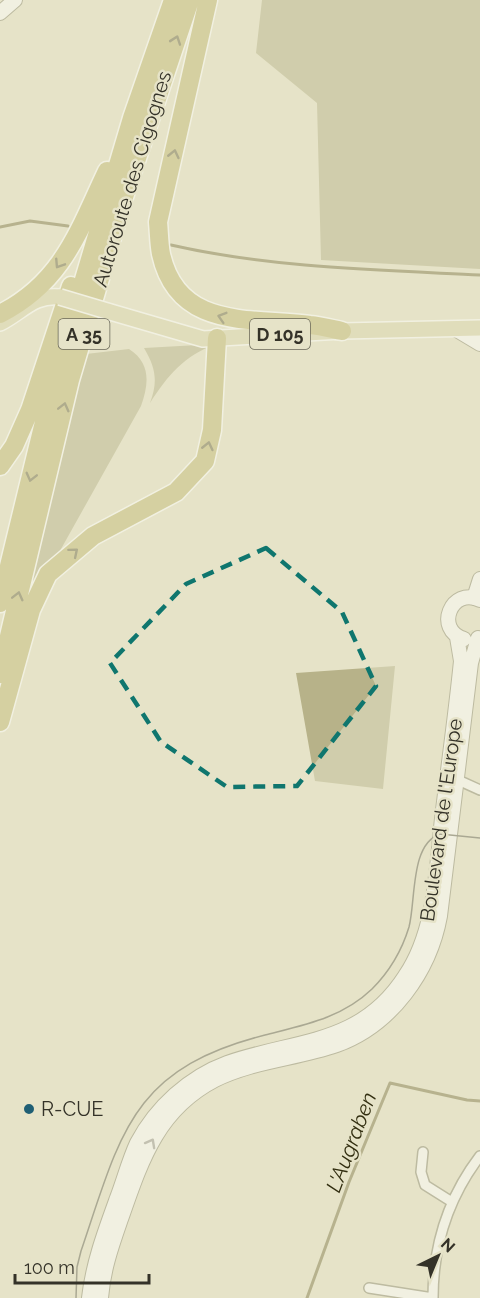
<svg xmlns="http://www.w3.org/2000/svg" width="480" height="1298" viewBox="0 0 480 1298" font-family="Raleway,sans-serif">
<rect width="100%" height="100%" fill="#e6e3c8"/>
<path fill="#b7b289" d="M262,0H480V269L321,260L317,103L256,53Z
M216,344C184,356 168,375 150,403C158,382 156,368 144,348Z
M129,349C151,363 149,384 141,406L61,549L13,651L86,354Z
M395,666L383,789L315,781L296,673Z"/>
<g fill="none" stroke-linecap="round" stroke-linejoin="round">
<path stroke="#7e7748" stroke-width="3" d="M0,227L30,221L68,226
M171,245C272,268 377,270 480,275
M307,1298L349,1182L390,1083L467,1100L480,1101"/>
<defs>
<path id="street" d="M458,780L480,790
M423,1152L421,1172L425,1185L452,1202
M369,1288L433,1298
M433,1298C433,1246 448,1198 480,1156"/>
<path id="secondary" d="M0,13L15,0
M455,329L480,344
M474,598L480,579
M464,639C434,630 451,586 480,600
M89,1298C93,1263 105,1231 117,1198C124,1180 129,1160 137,1143C156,1107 189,1077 227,1063C295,1039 360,1046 405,976C437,929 436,865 443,810C449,761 456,711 461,661L457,637
M101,1298C103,1270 112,1245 121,1219C141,1162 157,1110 215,1080C253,1061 297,1059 337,1045C392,1025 430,971 440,916L471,663L478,638"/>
<path id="primary" d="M107,311L203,339L342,331L480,328
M0,323C22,312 34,294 60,297"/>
<path id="highway" d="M208,0L158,222C159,232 159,244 161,254C178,331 252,317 310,325C321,326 332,329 342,331
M0,314C63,282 79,230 107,171
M0,466L14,446L30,410L71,286
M0,603L55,377L132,118L173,0
M0,674L70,380L124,197L190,0
M0,722L31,610L48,574L93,536L176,492L205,461L212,430L217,338"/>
</defs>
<use href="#street" stroke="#8c8971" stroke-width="12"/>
<use href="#secondary" stroke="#8c8971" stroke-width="16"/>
<use href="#primary" stroke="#fff" stroke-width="18"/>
<use href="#highway" stroke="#fff" stroke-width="21"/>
<use href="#street" stroke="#fff" stroke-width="9"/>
<use href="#secondary" stroke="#fff" stroke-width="14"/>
<use href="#primary" stroke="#dad5aa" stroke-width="15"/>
<use href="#highway" stroke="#c2b972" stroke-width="18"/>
<path stroke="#636152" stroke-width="1.5" d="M76,1298L77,1267L81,1251C121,1133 131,1069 265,1035C304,1025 342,1018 372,989C389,972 402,950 409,927C416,900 410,844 440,834L480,838"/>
<defs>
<path id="primary-bridge" d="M60,297L107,311"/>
</defs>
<use href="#primary-bridge" stroke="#fff" stroke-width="18" stroke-linecap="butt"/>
<use href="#primary-bridge" stroke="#dad5aa" stroke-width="15"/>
</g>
<defs><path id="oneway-chevron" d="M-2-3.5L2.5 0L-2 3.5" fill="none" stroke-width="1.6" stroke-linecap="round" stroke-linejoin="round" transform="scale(1.5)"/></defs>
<g stroke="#6d6846">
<use href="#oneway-chevron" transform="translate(176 40) rotate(-71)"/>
<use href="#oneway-chevron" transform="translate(174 154) rotate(-77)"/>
<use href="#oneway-chevron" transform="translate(59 264) rotate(123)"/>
<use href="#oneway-chevron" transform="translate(222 317) rotate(-163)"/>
<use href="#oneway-chevron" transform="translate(64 407) rotate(-76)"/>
<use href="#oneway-chevron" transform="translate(208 446) rotate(-77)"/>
<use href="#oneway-chevron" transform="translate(31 477) rotate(104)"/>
<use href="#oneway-chevron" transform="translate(74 552) rotate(-40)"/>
<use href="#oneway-chevron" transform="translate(18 596) rotate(-76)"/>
</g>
<use stroke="#9a9894" href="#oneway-chevron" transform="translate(151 1143) rotate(-61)"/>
<path d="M0 0H480V1298H0ZM266,548L342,612L376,686L297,786L227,787L161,742L110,663L186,584Z" fill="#e6e3c8" fill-opacity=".55" fill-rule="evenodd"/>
<path fill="none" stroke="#0f766e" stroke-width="4.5" stroke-dasharray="12 8" stroke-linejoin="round" d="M266,548L342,612L376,686L297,786L227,787L161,742L110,663L186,584Z"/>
<circle fill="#1f5f74" stroke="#e6e3c8" stroke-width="2" cx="29" cy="1109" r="6"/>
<g text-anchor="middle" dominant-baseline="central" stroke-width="5" stroke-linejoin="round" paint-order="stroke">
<g fill="#e6e3c8" stroke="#696758" stroke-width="1.5">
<rect x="58.5" y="319" width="51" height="30" rx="4.5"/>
<rect x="250" y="319" width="60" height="30" rx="4.5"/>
</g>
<g font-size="18" font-weight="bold" fill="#343228">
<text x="84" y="334">A 35</text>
<text x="280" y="334">D 105</text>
</g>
<g font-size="20" fill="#343228" stroke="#e6e3c8">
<text transform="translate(132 179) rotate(-73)">Autoroute des Cigognes</text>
<text transform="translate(441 820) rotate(-82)">Boulevard de l'Europe</text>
</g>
<g font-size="20" fill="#343228" stroke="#e6e3c8" text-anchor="start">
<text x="41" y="1109">R-CUE</text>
</g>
<g font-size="21" font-style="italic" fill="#322e10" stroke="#e6e3c8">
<text transform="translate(351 1142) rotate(-69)">L'Augraben</text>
</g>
</g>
<g transform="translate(438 1256) rotate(43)" stroke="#e6e3c8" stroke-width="4.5" paint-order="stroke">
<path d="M0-4.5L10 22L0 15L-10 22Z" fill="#343228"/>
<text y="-9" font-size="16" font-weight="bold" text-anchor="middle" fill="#343228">N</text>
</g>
<path d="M15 1274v9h134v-9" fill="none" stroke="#343228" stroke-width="3"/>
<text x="24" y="1274" font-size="18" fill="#343228" stroke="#e6e3c8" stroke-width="4.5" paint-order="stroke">100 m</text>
</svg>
